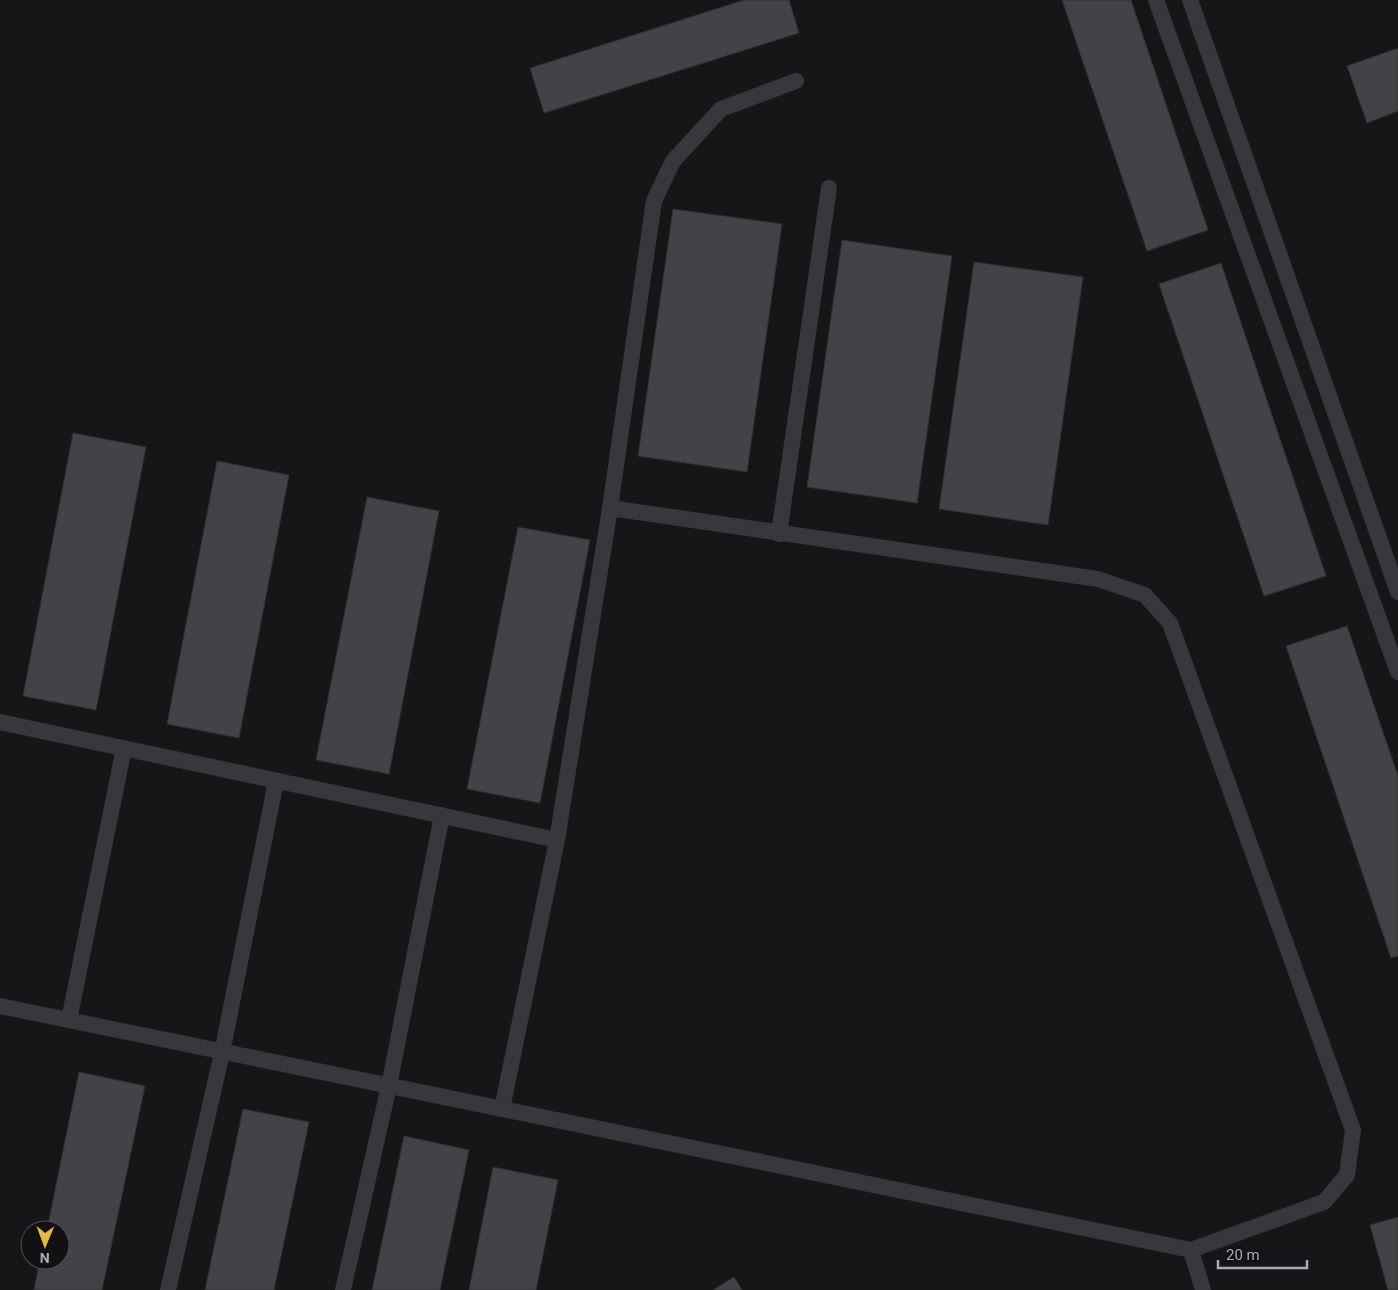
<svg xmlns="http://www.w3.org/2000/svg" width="1398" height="1290" viewBox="0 0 1398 1290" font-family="Roboto,sans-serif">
<rect width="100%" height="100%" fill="#161618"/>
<path fill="#434347" stroke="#303033" d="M744,0H789L799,33L544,113L530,68Z
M1062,0H1131L1208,230L1147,251Z
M1398,48V111L1367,123L1347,66Z
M673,209L782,224L747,472L638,456Z
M842,240L952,256L917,503L807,487Z
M974,262L1083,277L1048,525L939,509Z
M1221,263L1326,576L1264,596L1159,284Z
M73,433L146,447L96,710L23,696Z
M217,461L289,475L239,738L167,724Z
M367,497L439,511L389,774L316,760Z
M518,527L590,540L540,803L467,789Z
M1347,626L1398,776V956L1391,958L1286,646Z
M79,1072L145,1086L102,1290H34L40,1260H60V1230H47Z
M243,1109L309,1122L274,1290H205Z
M404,1136L469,1150L440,1290H372Z
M493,1167L558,1180L536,1290H469Z
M1398,1217V1290H1388L1370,1225Z
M734,1277L742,1290H713Z"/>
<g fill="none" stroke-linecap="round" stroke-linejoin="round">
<path stroke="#37383c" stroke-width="16" d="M1156,0L1398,672
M1190,0L1398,592
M779,534L829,188
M0,722L557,840
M0,1006L1191,1250L1324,1202L1347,1175L1353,1130L1170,623L1145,595L1098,579L610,508
M69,1020L124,748
M502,1109L557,840L610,508L654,201L673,161L721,109L796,81
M1191,1250L1203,1290
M168,1290L222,1053L276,781
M343,1290L389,1086L442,815"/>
</g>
<g transform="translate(45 1245) rotate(181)"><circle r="24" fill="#111113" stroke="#4e4f54"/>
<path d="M0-4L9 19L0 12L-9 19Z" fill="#e3ba43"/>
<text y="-8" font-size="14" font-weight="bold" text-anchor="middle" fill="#a9acb6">N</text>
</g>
<path d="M1218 1260v8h89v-8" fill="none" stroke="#a9acb6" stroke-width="2.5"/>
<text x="1226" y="1260" font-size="15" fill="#a9acb6" stroke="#111113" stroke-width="4" paint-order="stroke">20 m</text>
</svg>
